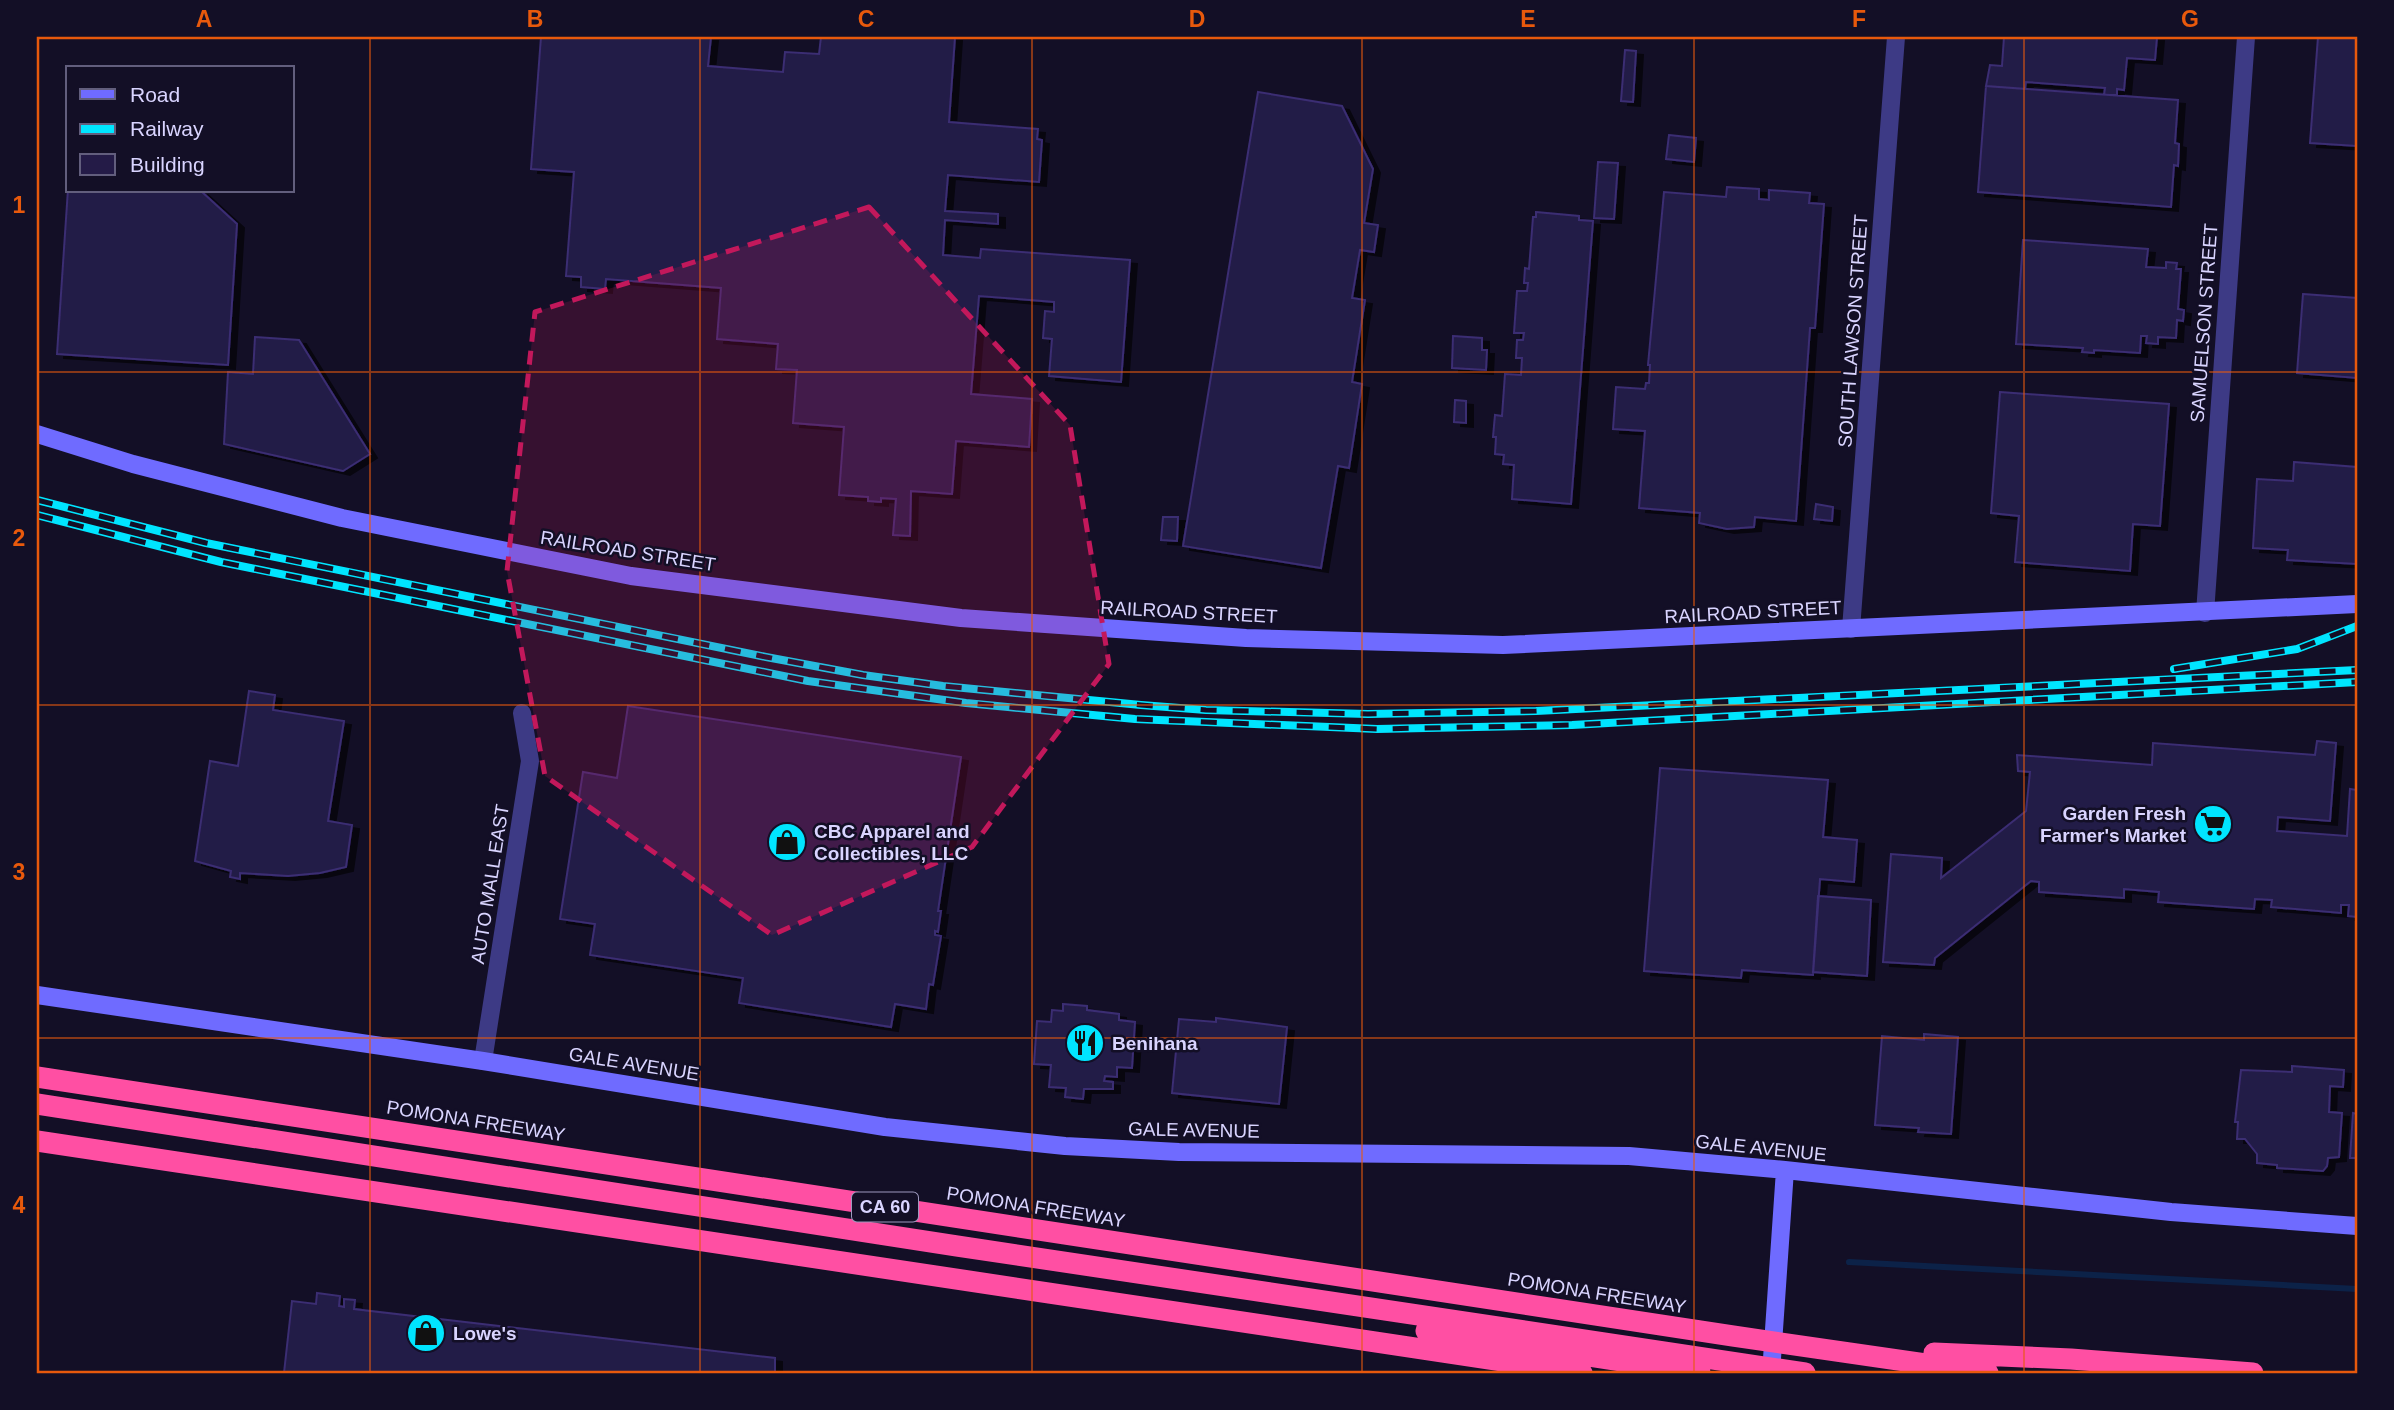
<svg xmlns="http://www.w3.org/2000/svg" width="2394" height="1410" viewBox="0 0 2394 1410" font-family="Arial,sans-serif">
<defs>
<filter id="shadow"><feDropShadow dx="7" dy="4" stdDeviation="0" flood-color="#0009"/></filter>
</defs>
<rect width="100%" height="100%" fill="#130f26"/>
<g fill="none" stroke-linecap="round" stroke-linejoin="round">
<path stroke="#0c2248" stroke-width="6" d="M1849,1262L2357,1289"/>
</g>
<path fill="#241b47" stroke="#3b2d73" stroke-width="2" filter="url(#shadow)" d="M541,37H711L708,66L783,72L785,52L819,54L821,37H955L949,122L1038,129L1037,139L1042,140L1039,182L948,175L945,211L998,214V224L945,220L943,255L980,258L981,249L1130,260L1121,382L1049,376L1052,339L1043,338L1045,311L1054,312V302L979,296L971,394L1032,399L1029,447L956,441L952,494L911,491L910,536L893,535L896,499L881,498V502L868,501V497L839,495L844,427L793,423L797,370L776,369L778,344L717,339L721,288L606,279L605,289L581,287V277L566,276L574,172L531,169Z
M2004,37H2157L2155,60L2127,58L2124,90L2117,89V95H2104L2105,88L2026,82L2025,89L1986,86L1990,65L2002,66Z
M2318,37H2357V146L2310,143Z
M1625,50L1636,51L1633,102L1621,101Z
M1986,86L2178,100L2175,143L2179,144L2178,166L2174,165L2171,207L1978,192Z
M1258,92L1342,106L1373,169L1364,223L1378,225L1374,252L1360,250L1352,298L1365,300L1352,382L1362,384L1349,468L1338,466L1321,568L1183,546Z
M1669,135L1696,138L1694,162L1666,159Z
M1598,162L1618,163L1614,219L1594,218Z
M1727,187L1759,189V199L1769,200V190L1810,193L1809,203L1824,204L1815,328H1810L1796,521L1755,517L1754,527L1727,529L1699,523L1700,513L1639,508L1645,431L1613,429L1616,387L1645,389L1646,383H1649L1650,365H1648L1664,192L1726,197Z
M68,189V191H201L237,224L228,365L57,354Z
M1536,212L1579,216V220L1593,221L1571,504L1512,499L1514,465L1503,464L1504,455L1495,454L1496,437H1493L1495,415L1502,416L1505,374L1521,375L1522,358H1516L1517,340H1523L1524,333H1514L1517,291H1527L1528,283H1524L1525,268L1529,269L1533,217H1536Z
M2023,240L2148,249L2146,267L2166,268V262L2177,263L2176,269H2181L2178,309L2184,310L2183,321L2177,320L2176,338L2158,337V344L2146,343L2147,336H2141L2140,353L2094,350V353L2082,352L2083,348L2016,344Z
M2303,294L2357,298V378L2297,373Z
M1453,336L1482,338V350H1487L1486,370L1452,368Z
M255,337L299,340L370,454L343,471L224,444L228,372L253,374Z
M2000,392L2169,404L2160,526L2133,524L2130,571L2015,562L2019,516L1991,513Z
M1455,400L1466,401V423L1454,422Z
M2294,462L2357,467V564L2287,560L2288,550L2253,548L2257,479L2293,481Z
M1816,504L1833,507L1832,521L1814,519Z
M1163,517H1178L1177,541L1161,540Z
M249,691L275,695L273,710L344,721L328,821L352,825L346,867L320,873L288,876L240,873V879L230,877L231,871L195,861L210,761L238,766Z
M628,706L961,757L938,911H941L938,932L935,931V935L941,936L933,985L929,984L926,1009L895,1004L891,1027L739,1003L743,978L590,955L595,924L560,919L583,772L617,778Z
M2317,741L2336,743L2330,821L2278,817L2277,831L2347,836L2350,789L2357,790V917L2348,916L2349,905H2341V913L2271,907L2272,900L2255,899L2254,909L2158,902L2159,892L2124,889V898L2039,892V882L2031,881L1935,958L1934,965L1883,962L1891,854L1942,858L1941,878L2026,811L2030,772L2018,771L2017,755L2152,765L2153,743L2315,755Z
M1660,768L1828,780L1823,837L1857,840L1854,882L1820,879L1813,975L1742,970L1741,978L1644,971Z
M1818,896L1871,900L1867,976L1813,972Z
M1063,1004L1087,1006V1010L1119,1014V1020L1135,1022L1132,1068L1117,1067V1077L1105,1076L1104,1081L1113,1082V1089H1084L1083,1099L1065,1097L1066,1088L1049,1087L1051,1065L1034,1064L1037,1021L1051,1022L1052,1010L1063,1011Z
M1216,1018L1287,1027L1279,1104L1172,1093L1179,1019L1216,1022Z
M1924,1034L1958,1037L1951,1134L1918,1132L1919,1128L1875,1125L1882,1036L1924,1040Z
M2292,1066L2344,1070L2343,1087L2330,1086L2329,1112L2342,1113L2339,1157L2328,1158L2327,1166L2323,1171L2277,1168V1165L2257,1163V1154L2245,1139H2237L2238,1122H2235L2241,1070L2292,1072Z
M2353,1113L2357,1114V1158H2350Z
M317,1293L340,1296L339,1306L344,1307V1299L355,1300L354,1309L775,1358V1372L284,1373L292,1301L316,1304Z"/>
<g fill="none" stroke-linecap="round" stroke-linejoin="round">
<path stroke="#3d3a85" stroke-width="18" d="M2205,613L2246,37
M1851,629L1896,37
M483,1061L530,761L522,713"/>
<path stroke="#6f6bff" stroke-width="18" d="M37,434L133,464L342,518L631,576L961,618L1246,638L1503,645L2357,604
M37,995L483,1061L885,1127L1065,1146L1179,1152L1629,1156L1785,1170L2171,1212L2357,1226
M1771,1373L1785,1170"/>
<path stroke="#ff4fa3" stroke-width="21" d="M37,1077L1733,1336L1988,1373
M37,1104L957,1246L1805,1373
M37,1141L1582,1373
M1426,1331L1700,1373
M1934,1353L2071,1359L2253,1373"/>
<defs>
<path id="rail" d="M37,500L206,543L766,657L863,675L943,686L1141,705L1206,710L1368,714L1536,711L2357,670
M37,515L221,562L808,681L966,703L1135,719L1377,729L1572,725L2357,682
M2174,669L2297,649L2357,626"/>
</defs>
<use href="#rail" stroke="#00e5ff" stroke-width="8"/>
<use href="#rail" stroke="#130f26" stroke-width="5" stroke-dasharray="16" stroke-linecap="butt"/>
</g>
<path fill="#c2185b" fill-opacity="0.2" stroke="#c2185b" stroke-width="5" stroke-dasharray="14 9" stroke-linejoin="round" d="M869,207L1070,425L1109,664L972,847L772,935L545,776L507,571L535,312Z"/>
<path fill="none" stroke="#e8590c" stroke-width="2" stroke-opacity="0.55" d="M370,37V1373M700,37V1373M1032,37V1373M1362,37V1373M1694,37V1373M2024,37V1373M37,372H2357M37,705H2357M37,1038H2357"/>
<defs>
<symbol id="supermarket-disc" viewBox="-11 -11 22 22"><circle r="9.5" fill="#00e5ff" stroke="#130f26"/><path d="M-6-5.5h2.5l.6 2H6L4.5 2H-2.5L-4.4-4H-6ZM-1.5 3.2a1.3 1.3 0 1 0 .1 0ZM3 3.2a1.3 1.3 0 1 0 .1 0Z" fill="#111"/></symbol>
<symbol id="shop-disc" viewBox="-11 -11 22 22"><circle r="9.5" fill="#00e5ff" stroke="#130f26"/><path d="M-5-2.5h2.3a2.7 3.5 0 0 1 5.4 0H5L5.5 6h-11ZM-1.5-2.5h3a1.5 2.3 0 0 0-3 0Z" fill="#111"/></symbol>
<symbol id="restaurant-disc" viewBox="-11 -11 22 22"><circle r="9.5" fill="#00e5ff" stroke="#130f26"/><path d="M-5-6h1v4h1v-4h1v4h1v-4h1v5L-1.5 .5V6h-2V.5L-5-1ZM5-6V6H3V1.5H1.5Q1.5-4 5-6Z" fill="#111"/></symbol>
</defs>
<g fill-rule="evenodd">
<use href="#supermarket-disc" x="2191" y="802" width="44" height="44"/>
<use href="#shop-disc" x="765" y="820" width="44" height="44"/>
<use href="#restaurant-disc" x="1063" y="1021" width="44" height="44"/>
<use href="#shop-disc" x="404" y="1311" width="44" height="44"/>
</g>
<g text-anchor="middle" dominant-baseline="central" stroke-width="5" stroke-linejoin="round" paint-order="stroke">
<rect fill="#130f26" stroke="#9e99be" stroke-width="2" x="852" y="1192.5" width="66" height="29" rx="5"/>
<g font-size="18" font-weight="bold" fill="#d9d4ff">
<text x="885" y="1207">CA 60</text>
</g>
<g font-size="19" fill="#d9d4ff" stroke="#130f26">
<text transform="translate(2204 323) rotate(-86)">SAMUELSON STREET</text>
<text transform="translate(1853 331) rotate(-86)">SOUTH LAWSON STREET</text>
<text transform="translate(628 551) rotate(9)">RAILROAD STREET</text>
<text transform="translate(1189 612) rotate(3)">RAILROAD STREET</text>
<text transform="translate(1753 612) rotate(-3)">RAILROAD STREET</text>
<text transform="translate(490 884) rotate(-81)">AUTO MALL EAST</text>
<text transform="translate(634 1064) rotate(9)">GALE AVENUE</text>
<text transform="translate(476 1121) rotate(9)">POMONA FREEWAY</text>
<text transform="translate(1194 1130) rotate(1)">GALE AVENUE</text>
<text transform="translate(1761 1148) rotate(6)">GALE AVENUE</text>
<text transform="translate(1036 1207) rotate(9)">POMONA FREEWAY</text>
<text transform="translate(1597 1293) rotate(9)">POMONA FREEWAY</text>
</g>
<g font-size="19" font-weight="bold" fill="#d9d4ff" stroke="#130f26" text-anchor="start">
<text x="2186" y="813" text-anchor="end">Garden Fresh<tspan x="2186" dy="22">Farmer's Market</tspan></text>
<text x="814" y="831">CBC Apparel and<tspan x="814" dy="22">Collectibles, LLC</tspan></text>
<text x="1112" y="1043">Benihana</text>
<text x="453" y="1333">Lowe's</text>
</g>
</g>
<rect width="2394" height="1410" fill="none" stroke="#130f26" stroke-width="77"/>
<rect x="66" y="66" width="228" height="126" fill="#130f26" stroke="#625e7d" stroke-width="2"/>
<rect x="80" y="89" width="35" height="10" fill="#6f6bff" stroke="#625e7d" stroke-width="2"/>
<text x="130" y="102" font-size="21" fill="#d9d4ff">Road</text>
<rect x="80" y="124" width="35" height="10" fill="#00e5ff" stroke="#625e7d" stroke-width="2"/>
<text x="130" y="136" font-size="21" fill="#d9d4ff">Railway</text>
<rect x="80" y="154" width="35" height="21" fill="#241b47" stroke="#625e7d" stroke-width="2"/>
<text x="130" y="172" font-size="21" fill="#d9d4ff">Building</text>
<rect x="38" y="38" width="2318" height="1334" fill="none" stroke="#e8590c" stroke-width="2.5"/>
<g font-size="23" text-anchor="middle" font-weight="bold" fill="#e8590c">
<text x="204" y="27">A</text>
<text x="535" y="27">B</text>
<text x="866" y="27">C</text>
<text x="1197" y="27">D</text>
<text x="1528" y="27">E</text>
<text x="1859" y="27">F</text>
<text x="2190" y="27">G</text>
<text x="19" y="213">1</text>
<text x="19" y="546">2</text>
<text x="19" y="880">3</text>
<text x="19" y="1213">4</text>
</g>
</svg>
